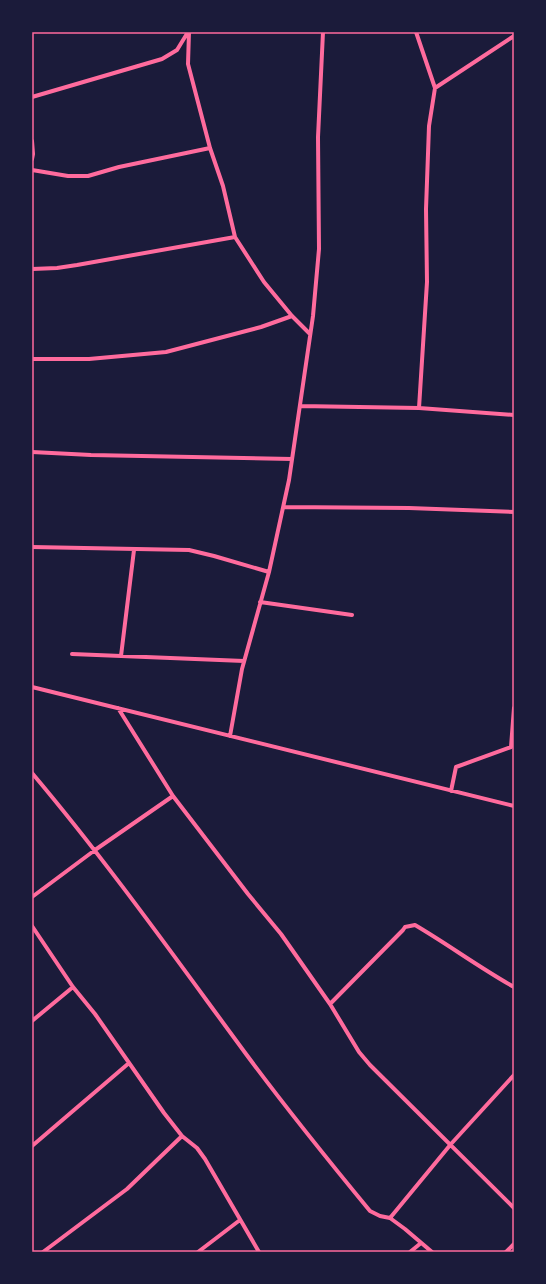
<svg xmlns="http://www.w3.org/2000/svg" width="546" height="1284" viewBox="0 0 546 1284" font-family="'Nunito Sans',sans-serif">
<rect width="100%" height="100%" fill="#1b1b3a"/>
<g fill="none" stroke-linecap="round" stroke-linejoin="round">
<path stroke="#ff6b9d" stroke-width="4" d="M189,32L188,64L210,148L223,186L235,237L264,282L292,316L310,334
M416,32L435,88L429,126L426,209L427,282L419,408
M435,88L514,36
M32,97L162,59L177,50L188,32
M32,141L33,154L32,159
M32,170L68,176H88L119,167L210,148
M32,269L57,268L77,265L235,237
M32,359H89L166,352L261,327L292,316
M300,406L419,408L514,415
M32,452L91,455L292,459
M283,507L409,508L514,512
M32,547L189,550L214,556L269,572
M260,602L352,615
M72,654L244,661
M121,656L134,550
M32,687L514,806
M118,708L173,796L248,894L281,934L330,1004L359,1052L370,1065L514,1208
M230,736L242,669L269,572L289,480L313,316L319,249L318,137L323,32
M32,773C108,863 176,959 246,1054C286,1108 328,1160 370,1211L380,1216L390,1218L405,1229L432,1252
M451,791L456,767L511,747L514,708
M32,897L95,850L173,796
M32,926L73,987L95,1014L164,1113L182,1136L197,1148L205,1159L259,1252
M330,1004L403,930L405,927L415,925C449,945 480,968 514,987
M32,1021L73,987
M32,1146L129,1063
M390,1218L451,1144L514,1075
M43,1252L127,1189L182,1136
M198,1252L240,1220
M410,1252L421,1243
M506,1252L514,1244"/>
</g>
<rect width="546" height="1284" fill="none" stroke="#1b1b3a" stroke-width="66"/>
<rect x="33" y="33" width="480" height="1218" fill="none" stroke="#ff6b9d" stroke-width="1.5"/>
</svg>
